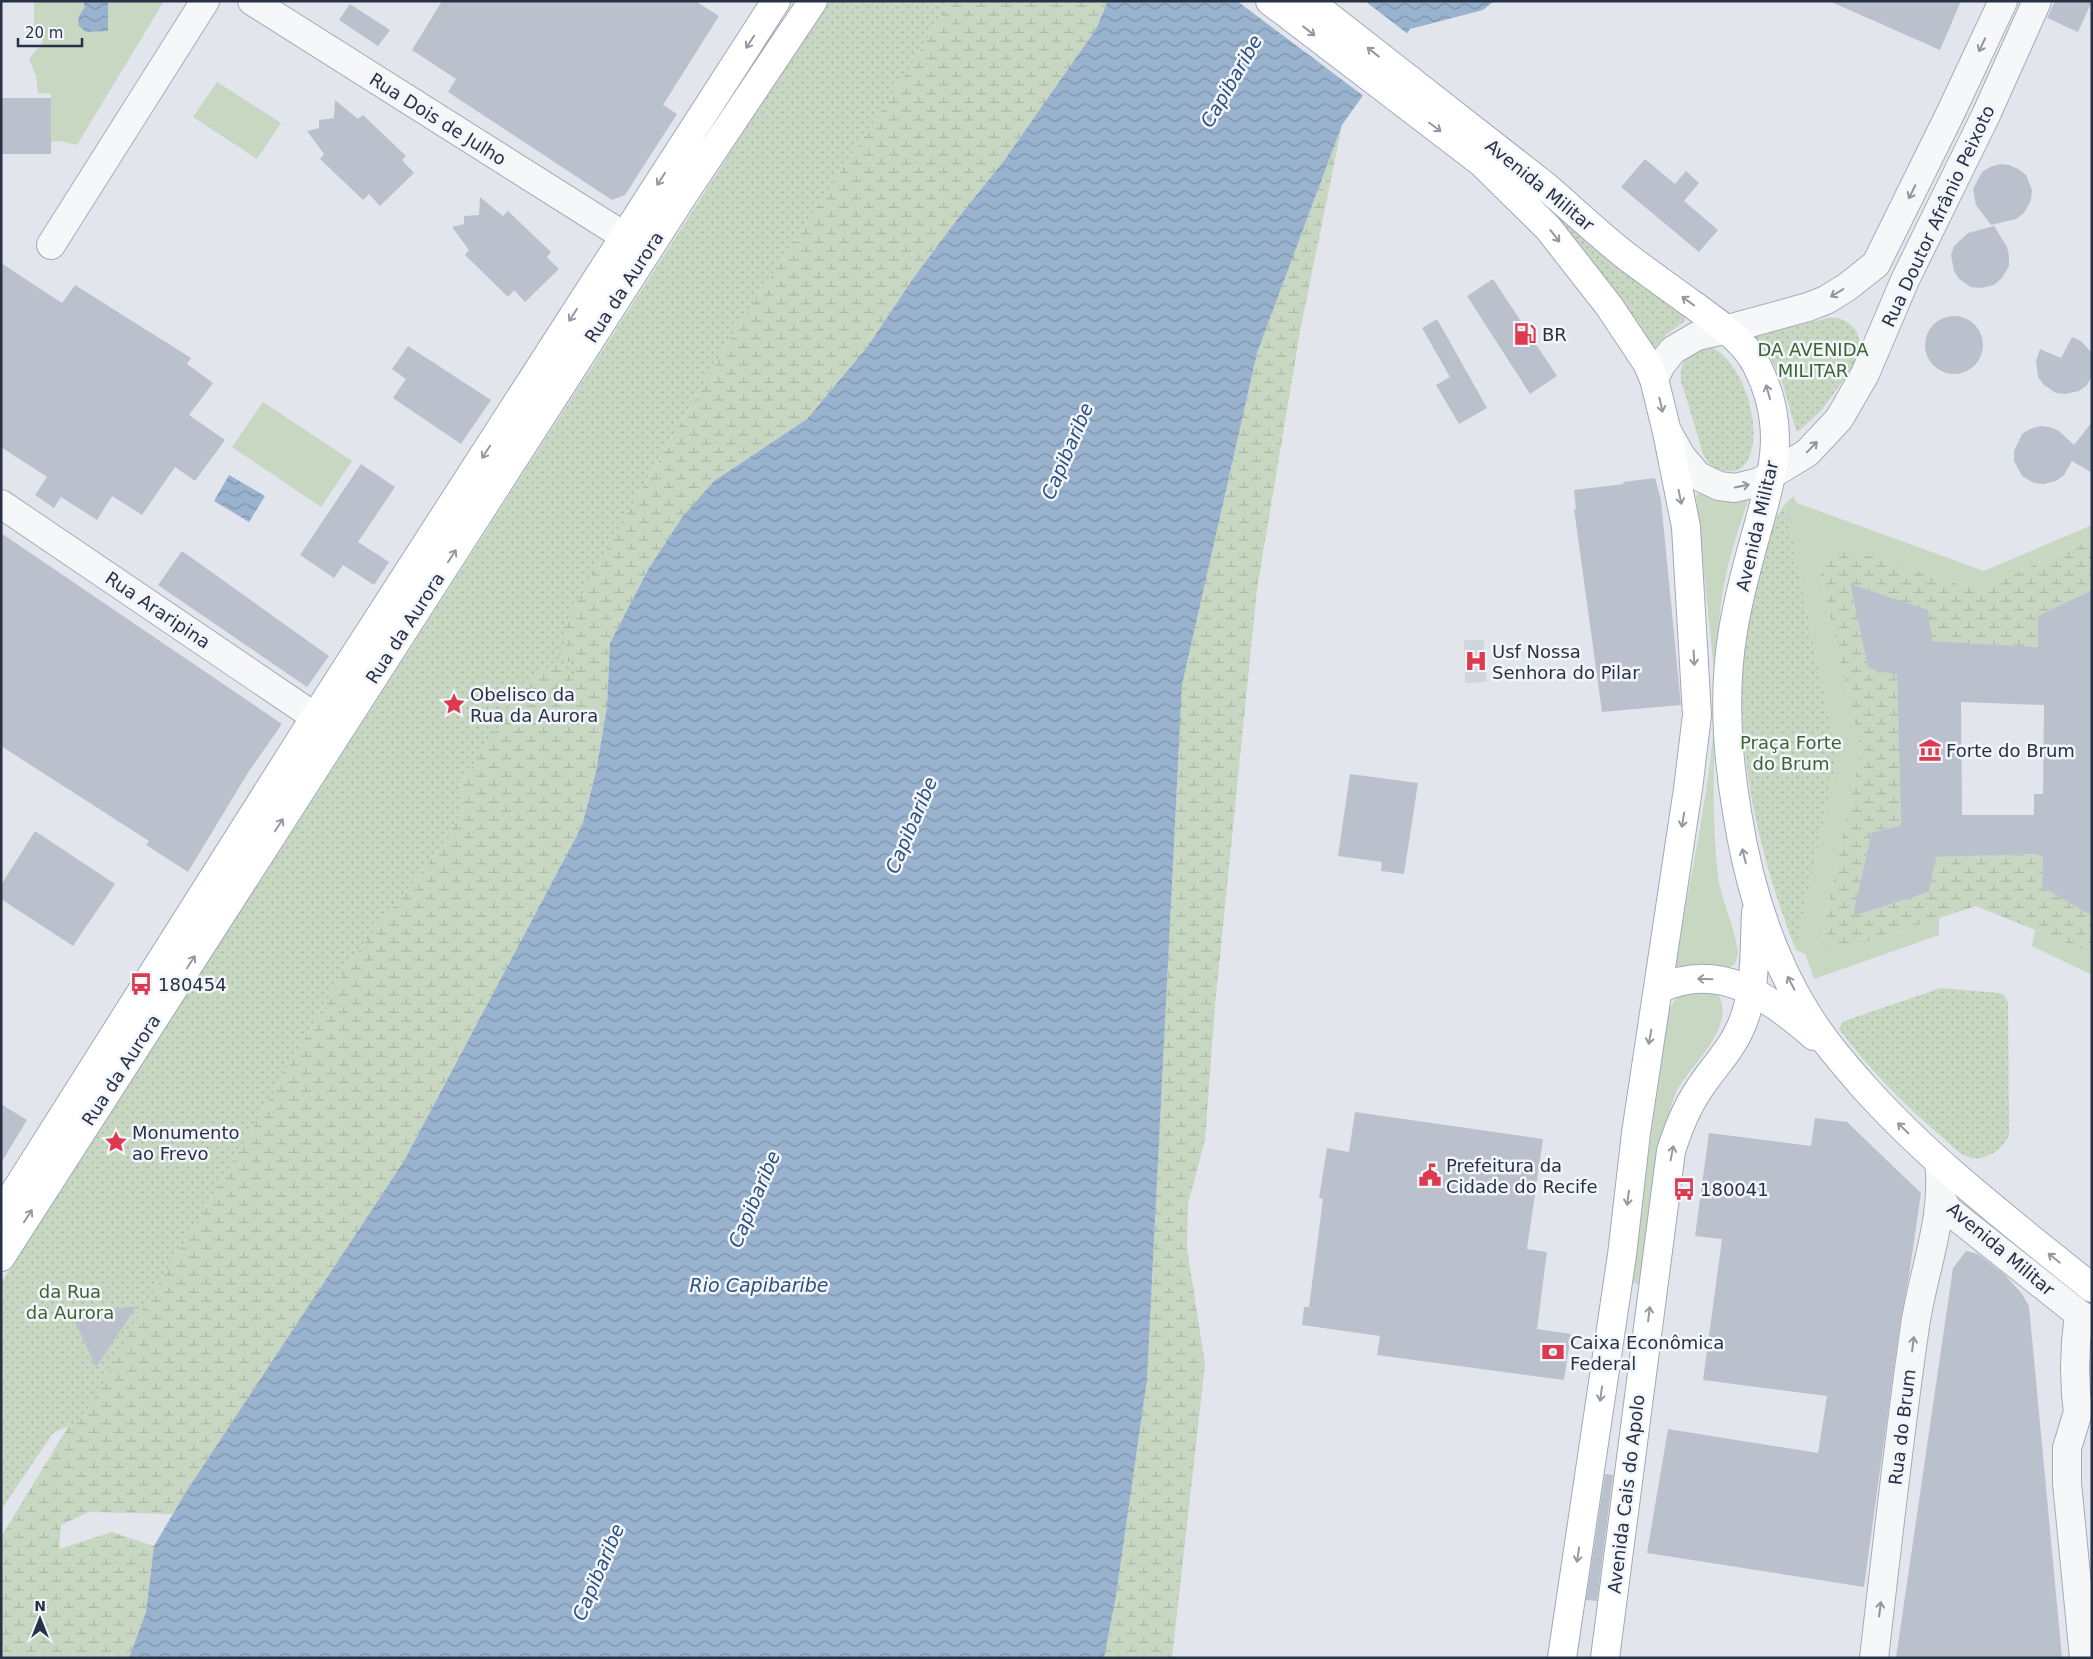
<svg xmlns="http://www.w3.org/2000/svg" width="2093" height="1659" viewBox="0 0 2093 1659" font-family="'DejaVu Sans',sans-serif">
<defs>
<pattern id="wetland-marsh" width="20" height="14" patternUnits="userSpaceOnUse" patternTransform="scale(1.25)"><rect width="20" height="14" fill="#c7d7c2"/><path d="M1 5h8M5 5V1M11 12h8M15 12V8" fill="none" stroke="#abb9a8"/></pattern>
<pattern id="park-dots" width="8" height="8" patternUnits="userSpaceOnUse" patternTransform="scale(1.25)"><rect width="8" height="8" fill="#c7d7c2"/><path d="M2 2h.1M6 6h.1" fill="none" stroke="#abb9a8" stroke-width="1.8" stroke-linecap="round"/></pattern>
<pattern id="water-waves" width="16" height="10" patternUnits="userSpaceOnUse" patternTransform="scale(1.25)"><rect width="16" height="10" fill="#99b3cf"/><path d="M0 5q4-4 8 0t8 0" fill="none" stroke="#7d92aa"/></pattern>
</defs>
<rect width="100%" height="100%" fill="#e2e6ec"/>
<path fill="#d0d5de" d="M1464,640H1484V655L1487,656V667H1485L1487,682L1465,683Z"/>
<path fill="#c7d7c2" d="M34,1H164L77,145L61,141L51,142V94L38,93L36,76L29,59L42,43L44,36L34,32Z
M217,82L281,123L257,159L193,117Z
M263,402L352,461L321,507L232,447Z
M1699,493L1717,500L1747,499L1748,501C1736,536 1724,573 1720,611C1717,645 1718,679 1716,713C1713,767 1712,823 1718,876C1722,903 1735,927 1738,953L1735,964L1728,969L1704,965L1679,968L1675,965C1690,874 1713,782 1716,690L1696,496Z
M1793,496L1797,503L1984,571L2092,525V539L1977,590L1851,550L1819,569L1861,751L1822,933L1823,938L1840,951L1939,918V935L1814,979L1805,954L1796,950L1837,756L1785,504Z
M2035,930L2092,953V975L2032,946Z
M1691,988L1718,994C1737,1026 1692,1064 1677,1090C1670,1105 1668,1122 1664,1138C1654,1187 1649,1236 1642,1285L1630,1282L1669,1010L1677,996Z"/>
<path fill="url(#wetland-marsh)" d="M950,1H1108L1096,29L1003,162L962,213L912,280L868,346L807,419L714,481L683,516L649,568L610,643L607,707L596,772L582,826L404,1161L172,1514L89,1512L61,1525L59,1549L112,1532L154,1546L146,1612L129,1658H1V1537L57,1445L203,1212L349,963L438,851L458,818L463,807L459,788L646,482L736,329L905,75Z
M1342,125L1301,326L1257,589L1215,1006L1205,1140L1188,1204L1187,1248L1205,1364L1172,1658H1104L1116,1596L1147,1380L1182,685L1257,353Z
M2092,539V590L2038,616V647L1932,641L1850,585L1868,667L1897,675L1901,825L1871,833L1853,916L1929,892L1936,857L2043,854L2042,887L2092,916V953L1976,906L1839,951C1831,948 1824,943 1822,933L1861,751L1819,569C1824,554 1835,549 1851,550L1977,590Z"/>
<path fill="url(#park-dots)" d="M828,1H950L905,75L736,329L616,532L563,628L567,644L558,655L568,662L571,660L578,665L573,675L564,669L566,666L554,661L548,668L532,675L459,787L463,806L458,818L438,851L349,963L203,1212L142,1310L98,1392L80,1421L53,1433L1,1510V1283Z
M1541,201L1686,314L1685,321L1667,334L1653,350L1578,243Z
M1828,318C1853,316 1865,337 1858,360L1821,411L1799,431H1796L1782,381L1769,355L1755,336Z
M1711,347C1743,361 1763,427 1749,458C1743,469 1736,473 1724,471C1717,470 1709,466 1706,459C1701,452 1700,442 1697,434C1692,417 1687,399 1681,382C1678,360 1691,350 1711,347Z
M1785,504L1837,756L1796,950C1757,851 1732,741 1746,634C1748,619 1752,604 1755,589C1760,561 1768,527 1785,504Z
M1941,988L1999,993L2003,994L2008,1002L2009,1134C2004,1150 1982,1164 1966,1156C1957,1152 1949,1143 1942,1137C1904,1105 1869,1069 1839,1029L1842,1023L1847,1020Z"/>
<path fill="url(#water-waves)" d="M83,1H108V31L86,32L78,25L79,16L85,7Z
M1108,1H1494L1483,10L1410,29L1342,125L1257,353L1182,685L1147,1380L1116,1596L1104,1658H129L146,1612L154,1546L184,1495L404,1161L582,826L596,772L607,707L610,643L649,568L683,516L714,481L807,419L868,346L912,280L962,213L1003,162L1096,29Z
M229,475L265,496L249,522L214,501Z"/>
<path fill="#e2e6ec" d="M1237,1H1365L1409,35L1365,97Z"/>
<path fill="#bbc1cc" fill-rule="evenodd" d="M442,1H695L719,16L663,105L677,114L625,195L612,200L448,92L456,79L412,50Z
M1829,1H1961L1940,50Z
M2055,1H2092L2078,32L2047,18Z
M350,4L390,30L378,46L339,20Z
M1,98H51V154H1Z
M335,100L358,119L363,115L406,156L402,160L414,173L380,206L369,194L363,200L320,159L324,154L307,131L319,128V120L334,118Z
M1645,159L1675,184L1686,171L1699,183L1684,201L1718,230L1699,252L1621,187Z
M2000,164L2009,165L2018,169L2026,175L2032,190L2031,200L2024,213L2016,219L1991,225L1976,205L1973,189L1982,172L1990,167Z
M480,197L503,216L508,211L551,252L547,257L559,269L525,302L514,290L508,297L465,255L469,250L452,227L464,224V216L479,215Z
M1994,226L2007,247L2009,256V266L2002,278L1994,285L1981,288L1971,287L1959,279L1954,271L1951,255L1954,246L1968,233Z
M1,263L62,303L75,285L191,358L187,364L213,383L189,415L225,440L195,481L175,467L142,515L112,496L97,520L61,497L54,508L35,495L47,477L1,447Z
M1493,279L1557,376L1530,394L1467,296Z
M1925 345a29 29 0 1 1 58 0a29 29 0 1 1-58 0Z
M1437,319L1487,408L1459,424L1436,385L1450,377L1422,328Z
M2072,337L2081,341L2092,353V376L2087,385L2079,391L2066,394L2056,393L2044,385L2038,377L2036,361L2040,349L2061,358Z
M408,346L491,400L461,444L393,398L406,379L392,369Z
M2092,422V473L2072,461L2064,475L2056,481L2044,484L2034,483L2022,476L2014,461V451L2022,434L2030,429L2040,426L2049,427L2059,431L2074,445Z
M361,464L395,487L358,542L389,562L374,585L343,565L334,578L300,555Z
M1655,478L1661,500L1681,705L1602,712L1574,509H1576L1574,490L1624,484L1623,482Z
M1,533L282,724L249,771L188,872L146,845L149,841L1,746Z
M182,551L329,656L307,687L158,585Z
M1850,584L1928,610L1932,641L2038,647V616L2092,590V916L2042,887L2043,854L1936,857L1929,892L1853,916L1871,833L1901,825L1897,675L1868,668ZM1961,702L2044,705L2043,794H2034V815H1962Z
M1350,774L1418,783L1404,874L1381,871L1382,862L1338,856Z
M35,831L115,884L73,946L1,899V885Z
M1,1104L27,1120L1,1163Z
M1355,1112L1543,1139L1527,1249L1547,1252L1537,1329L1571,1334L1564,1380L1377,1355L1380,1336L1302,1325L1304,1307H1309L1323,1199L1319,1198L1327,1148L1349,1152Z
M1815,1118L1847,1122L1921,1193L1909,1276L1900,1324L1864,1587L1647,1553L1668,1429L1818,1453L1827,1396L1703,1380L1722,1239L1695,1236L1709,1133L1811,1146Z
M1966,1251L1978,1254L2005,1275L2022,1294L2029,1306L2062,1658H1896L1953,1268Z
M136,1307L96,1367L70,1311Z
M1605,1474L1613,1475L1597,1601L1586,1600Z"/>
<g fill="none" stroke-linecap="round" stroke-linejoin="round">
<defs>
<path id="minor" d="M252,1L624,236
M51,245L205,1
M1654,379L1661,365L1673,350L1697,336L1728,329L1808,307L1826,300L1847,287L1876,264L1951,112L2003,1
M1668,433L1681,456L1698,476L1719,486L1735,488L1759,482L1807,453L1839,419L1865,374L1905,280L1986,115L2037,1
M1,504L315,717
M1941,1198L1948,1210L2079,1314L2092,1321
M2079,1314L2076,1342L2075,1368L2076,1394L2078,1412L2067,1448V1483L2084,1658
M1874,1658C1887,1547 1899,1436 1915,1326C1923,1271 1946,1218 1939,1162"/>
<path id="major" d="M1270,1L1481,162L1548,228L1609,306L1647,363L1654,379L1667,432L1686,527L1697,715L1688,789L1636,1133L1622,1255L1562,1658
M1309,1C1387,63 1466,123 1544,185C1571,208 1597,233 1625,255C1647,272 1670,288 1692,304C1716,322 1744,339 1757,366C1788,428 1773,472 1756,534C1747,566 1738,599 1733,631C1723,690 1727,753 1737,812C1748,883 1769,953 1807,1014C1823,1040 1843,1063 1863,1086C1931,1162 2013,1224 2092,1288
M1659,989C1720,960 1768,997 1814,1036
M1,1214L315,717L776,1
M1,1257L684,194L813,1
M1605,1658L1671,1151C1680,1123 1689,1102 1706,1079C1716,1065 1729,1051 1737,1035C1757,998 1754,953 1756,912"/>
</defs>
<use href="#minor" stroke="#a6acb7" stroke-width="30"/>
<use href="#major" stroke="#a0a9b9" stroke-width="30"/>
<use href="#minor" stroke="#f5f7f9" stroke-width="28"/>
<use href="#major" stroke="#fff" stroke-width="28"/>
</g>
<defs><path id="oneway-shaft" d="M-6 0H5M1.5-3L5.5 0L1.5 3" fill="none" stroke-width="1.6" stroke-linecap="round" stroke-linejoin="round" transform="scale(1.25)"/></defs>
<g stroke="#9498a2">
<use href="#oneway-shaft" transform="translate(1309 31) rotate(38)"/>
<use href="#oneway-shaft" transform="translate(750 42) rotate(123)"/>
<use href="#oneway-shaft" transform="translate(1373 52) rotate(-142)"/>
<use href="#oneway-shaft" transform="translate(1435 127) rotate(37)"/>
<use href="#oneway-shaft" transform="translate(661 179) rotate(123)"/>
<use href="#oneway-shaft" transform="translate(1555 236) rotate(52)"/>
<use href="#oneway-shaft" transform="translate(1688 301) rotate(-144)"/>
<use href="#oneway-shaft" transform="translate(573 315) rotate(123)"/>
<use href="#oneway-shaft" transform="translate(1768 392) rotate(-106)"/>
<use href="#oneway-shaft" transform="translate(1661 405) rotate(77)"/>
<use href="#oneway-shaft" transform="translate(486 452) rotate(123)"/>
<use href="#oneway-shaft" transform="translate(1680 497) rotate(79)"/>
<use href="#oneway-shaft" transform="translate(452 556) rotate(-57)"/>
<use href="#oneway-shaft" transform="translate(1694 658) rotate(87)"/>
<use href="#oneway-shaft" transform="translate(1683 820) rotate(99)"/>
<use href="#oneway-shaft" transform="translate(279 825) rotate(-57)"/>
<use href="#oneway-shaft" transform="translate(1744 856) rotate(-104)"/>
<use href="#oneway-shaft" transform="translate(191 962) rotate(-57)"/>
<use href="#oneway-shaft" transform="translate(1705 979) rotate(-178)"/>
<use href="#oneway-shaft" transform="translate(1791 983) rotate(-117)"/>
<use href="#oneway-shaft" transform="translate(1650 1037) rotate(100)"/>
<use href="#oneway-shaft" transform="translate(1903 1128) rotate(-136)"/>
<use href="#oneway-shaft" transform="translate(1672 1153) rotate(-79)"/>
<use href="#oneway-shaft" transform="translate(1628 1198) rotate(97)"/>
<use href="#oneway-shaft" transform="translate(28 1216) rotate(-57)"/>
<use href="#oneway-shaft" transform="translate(2054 1258) rotate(-141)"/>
<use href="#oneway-shaft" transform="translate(1649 1314) rotate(-83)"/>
<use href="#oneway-shaft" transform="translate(1601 1394) rotate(98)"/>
<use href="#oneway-shaft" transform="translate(1578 1555) rotate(98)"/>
</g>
<g stroke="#8e94a0">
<use href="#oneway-shaft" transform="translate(1982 45) rotate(115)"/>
<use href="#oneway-shaft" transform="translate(1912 192) rotate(116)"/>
<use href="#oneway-shaft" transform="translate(1837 293) rotate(149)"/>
<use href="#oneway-shaft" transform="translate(1812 447) rotate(-46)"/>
<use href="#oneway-shaft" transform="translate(1742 486) rotate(-11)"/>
<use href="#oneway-shaft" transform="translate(1913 1344) rotate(-83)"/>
<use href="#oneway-shaft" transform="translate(1880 1609) rotate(-83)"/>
</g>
<defs>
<symbol id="fuel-bare" viewBox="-9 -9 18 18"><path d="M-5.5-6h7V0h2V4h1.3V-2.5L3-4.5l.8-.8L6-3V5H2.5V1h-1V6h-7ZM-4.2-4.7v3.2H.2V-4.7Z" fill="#dd3a50" stroke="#f2f5f9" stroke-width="2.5" paint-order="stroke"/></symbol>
<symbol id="hospital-bare" viewBox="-9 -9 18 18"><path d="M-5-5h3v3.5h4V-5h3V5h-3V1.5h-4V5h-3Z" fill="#dd3a50" stroke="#f2f5f9" stroke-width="2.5" paint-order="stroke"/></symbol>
<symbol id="sight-bare" viewBox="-9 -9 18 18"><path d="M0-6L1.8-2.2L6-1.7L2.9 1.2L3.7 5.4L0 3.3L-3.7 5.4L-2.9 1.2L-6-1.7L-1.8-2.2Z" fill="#dd3a50" stroke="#f2f5f9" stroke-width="2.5" paint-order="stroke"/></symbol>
<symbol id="museum-bare" viewBox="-9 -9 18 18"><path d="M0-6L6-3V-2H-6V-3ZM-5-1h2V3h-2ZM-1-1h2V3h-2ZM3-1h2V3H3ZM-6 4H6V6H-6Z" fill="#dd3a50" stroke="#f2f5f9" stroke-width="2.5" paint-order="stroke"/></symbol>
<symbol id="bus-bare" viewBox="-9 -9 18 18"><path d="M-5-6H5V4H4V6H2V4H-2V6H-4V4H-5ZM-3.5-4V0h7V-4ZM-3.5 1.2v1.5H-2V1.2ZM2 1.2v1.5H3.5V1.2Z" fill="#dd3a50" stroke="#f2f5f9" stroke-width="2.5" paint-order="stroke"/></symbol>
<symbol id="civic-bare" viewBox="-9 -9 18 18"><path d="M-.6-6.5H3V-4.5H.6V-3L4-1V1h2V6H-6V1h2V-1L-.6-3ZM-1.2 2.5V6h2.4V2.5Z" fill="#dd3a50" stroke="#f2f5f9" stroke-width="2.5" paint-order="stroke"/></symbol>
<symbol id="bank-bare" viewBox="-9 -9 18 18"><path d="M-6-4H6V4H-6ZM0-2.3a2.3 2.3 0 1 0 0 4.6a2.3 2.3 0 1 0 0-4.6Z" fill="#dd3a50" stroke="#f2f5f9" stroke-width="2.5" paint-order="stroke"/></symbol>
</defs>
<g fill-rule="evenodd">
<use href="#fuel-bare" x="1509" y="318" width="32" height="32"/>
<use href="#hospital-bare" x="1460" y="645" width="32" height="32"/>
<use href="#sight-bare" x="438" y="688" width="32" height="32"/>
<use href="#museum-bare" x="1914" y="734" width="32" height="32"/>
<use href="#bus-bare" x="125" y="968" width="32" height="32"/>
<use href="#sight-bare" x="100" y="1126" width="32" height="32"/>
<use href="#civic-bare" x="1414" y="1159" width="32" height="32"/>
<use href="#bus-bare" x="1668" y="1173" width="32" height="32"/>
<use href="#bank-bare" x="1537" y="1336" width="32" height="32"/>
</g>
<g text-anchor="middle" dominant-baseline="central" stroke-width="5" stroke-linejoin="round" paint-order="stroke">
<g font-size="18" fill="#283246" stroke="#f2f5f9">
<text transform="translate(438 119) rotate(32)">Rua Dois de Julho</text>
<text transform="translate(1540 185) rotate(39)">Avenida Militar</text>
<text transform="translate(1938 216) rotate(-65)">Rua Doutor Afrânio Peixoto</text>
<text transform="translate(624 287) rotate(-57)">Rua da Aurora</text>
<text transform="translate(1757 526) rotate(-77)">Avenida Militar</text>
<text transform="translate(158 610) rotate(34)">Rua Araripina</text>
<text transform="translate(405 628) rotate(-57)">Rua da Aurora</text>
<text transform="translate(121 1070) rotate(-57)">Rua da Aurora</text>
<text transform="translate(2001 1249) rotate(40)">Avenida Militar</text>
<text transform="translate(1902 1427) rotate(-83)">Rua do Brum</text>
<text transform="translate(1626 1494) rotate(-83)">Avenida Cais do Apolo</text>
</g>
<g font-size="18" fill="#283246" stroke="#f2f5f9" text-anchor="start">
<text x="1542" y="334">BR</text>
<text x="1492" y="651">Usf Nossa<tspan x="1492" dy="21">Senhora do Pilar</tspan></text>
<text x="470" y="694">Obelisco da<tspan x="470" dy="21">Rua da Aurora</tspan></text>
<text x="1946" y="750">Forte do Brum</text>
<text x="158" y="984">180454</text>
<text x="132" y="1132">Monumento<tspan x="132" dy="21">ao Frevo</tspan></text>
<text x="1446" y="1165">Prefeitura da<tspan x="1446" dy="21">Cidade do Recife</tspan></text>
<text x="1700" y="1189">180041</text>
<text x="1570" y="1342">Caixa Econômica<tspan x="1570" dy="21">Federal</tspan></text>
</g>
<g font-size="18" fill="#3c6333" stroke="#f2f5f9">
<text x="1813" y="349">DA AVENIDA<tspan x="1813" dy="21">MILITAR</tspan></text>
<text x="1791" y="742">Praça Forte<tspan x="1791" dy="21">do Brum</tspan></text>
<text x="70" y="1291">da Rua<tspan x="70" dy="21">da Aurora</tspan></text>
</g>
<g font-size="19" font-style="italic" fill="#2d507f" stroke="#f2f5f9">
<text transform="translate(1231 81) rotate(-60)">Capibaribe</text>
<text transform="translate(1067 451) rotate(-67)">Capibaribe</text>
<text transform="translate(911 825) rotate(-67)">Capibaribe</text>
<text transform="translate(754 1199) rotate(-67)">Capibaribe</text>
<text x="759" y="1285">Rio Capibaribe</text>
<text transform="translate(598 1572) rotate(-67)">Capibaribe</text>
</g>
</g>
<rect width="2093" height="1659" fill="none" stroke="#283246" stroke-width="5"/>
<g transform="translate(40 1619)" stroke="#f2f5f9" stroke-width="4" paint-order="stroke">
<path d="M0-4L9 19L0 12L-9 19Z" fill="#283246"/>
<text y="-8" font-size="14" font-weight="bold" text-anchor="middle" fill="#283246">N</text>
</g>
<path d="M18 38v8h64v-8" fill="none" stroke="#283246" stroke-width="2.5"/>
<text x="25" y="38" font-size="15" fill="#283246" stroke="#f2f5f9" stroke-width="4" paint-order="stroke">20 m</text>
</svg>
